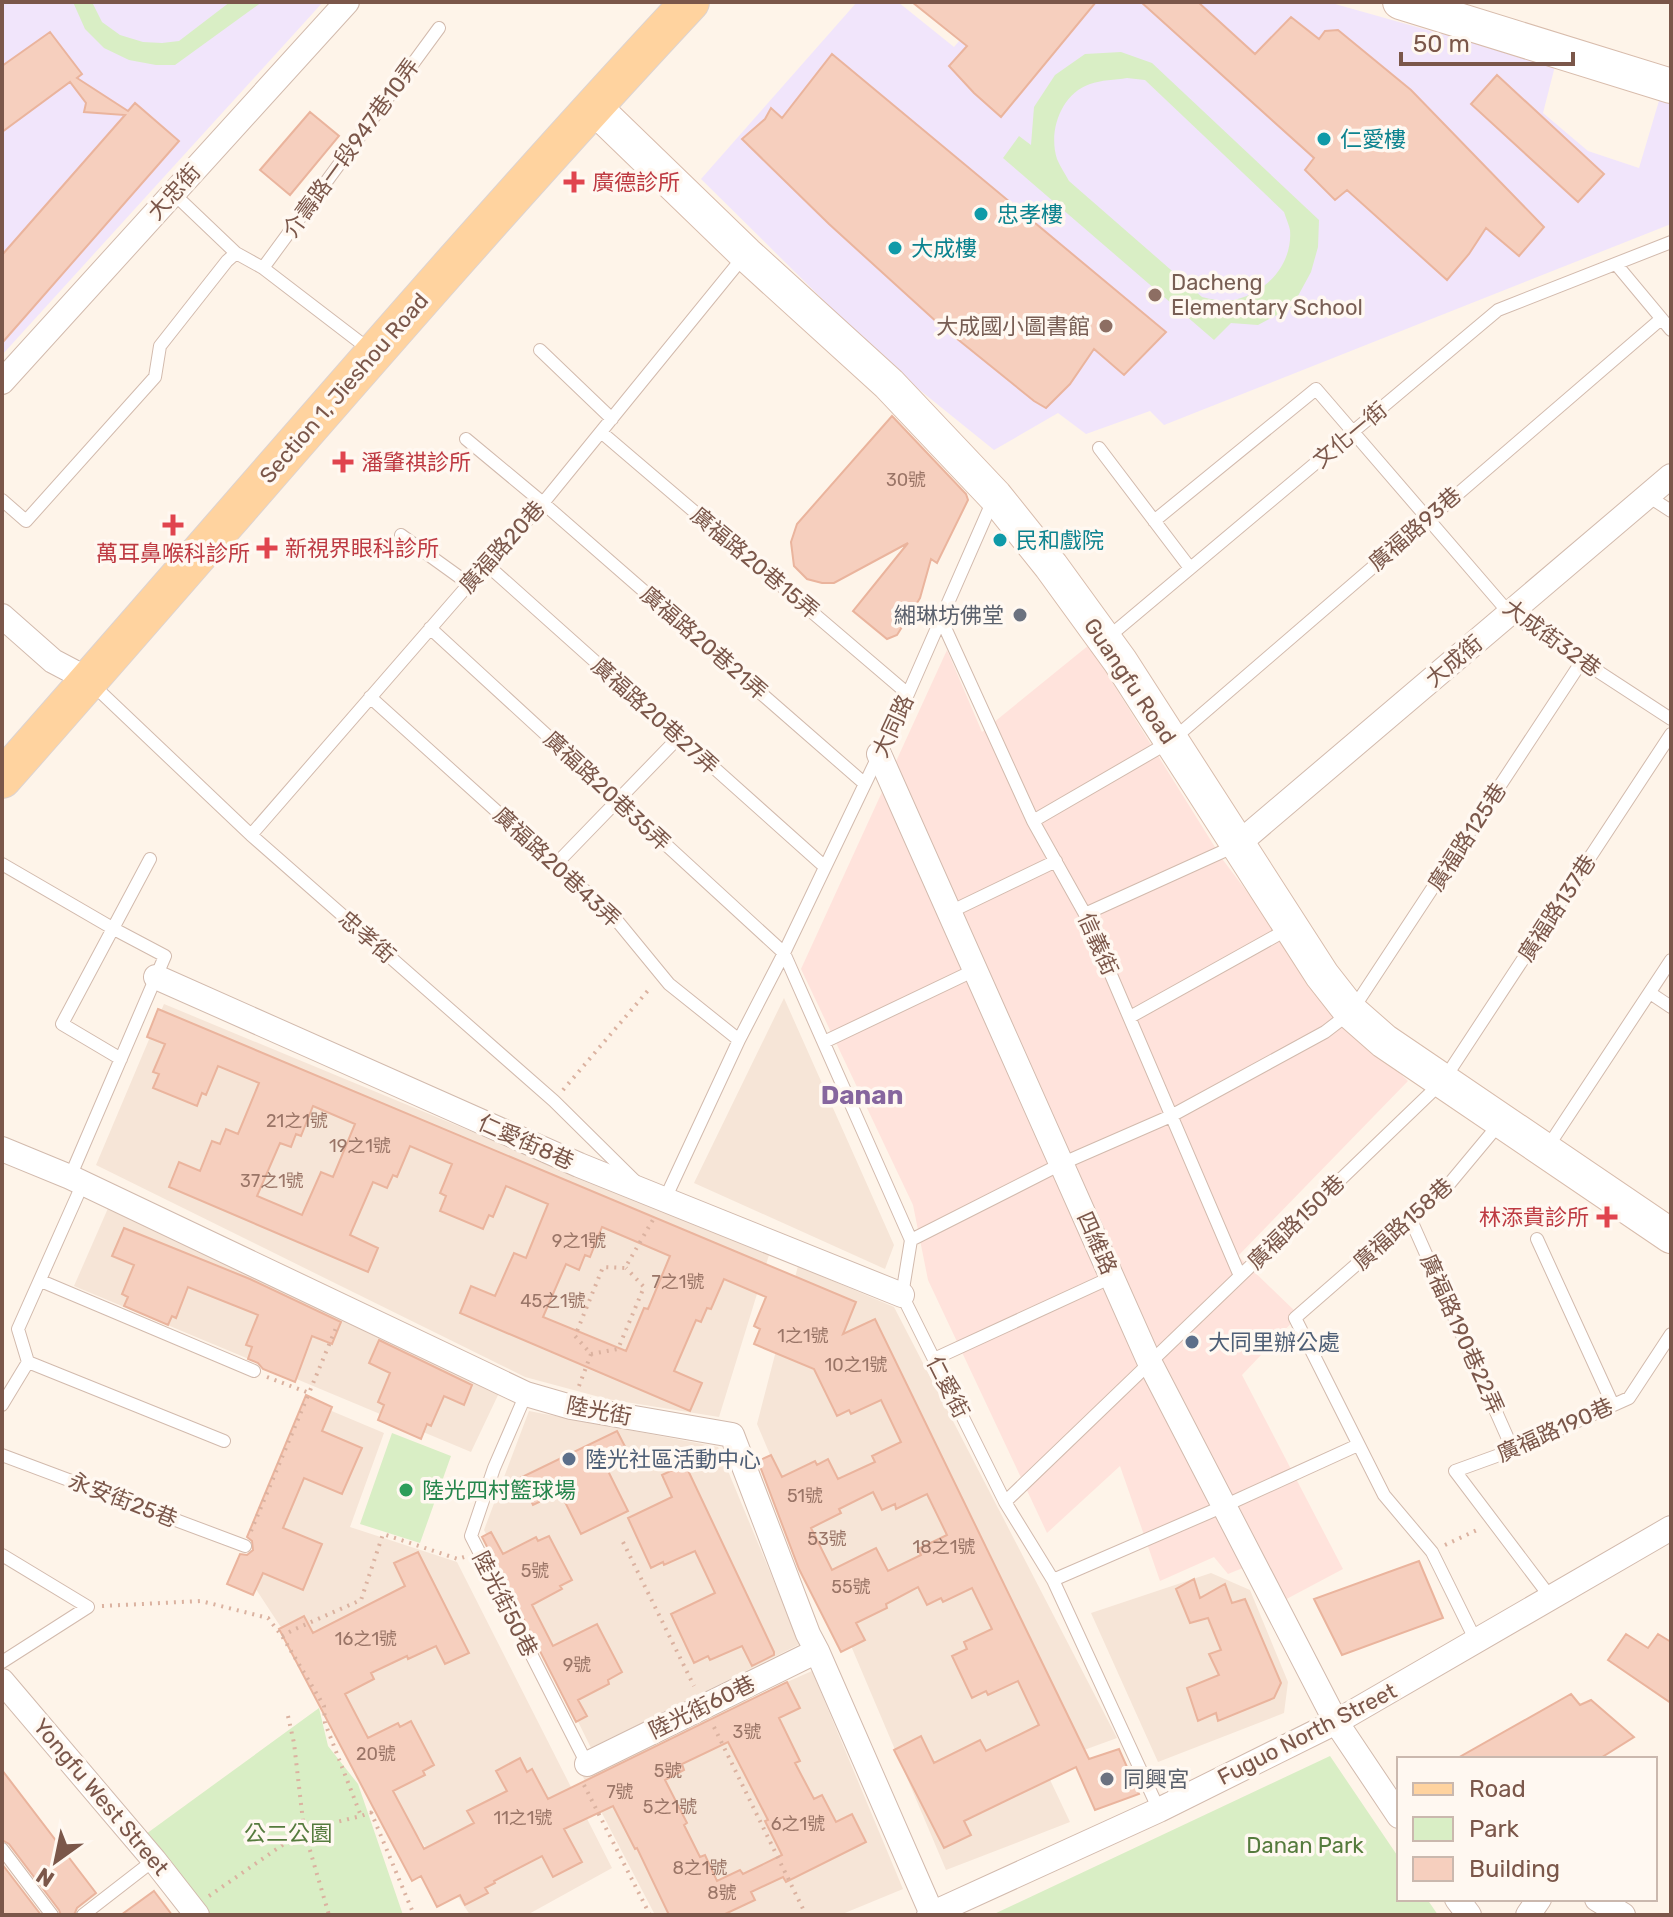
<svg xmlns="http://www.w3.org/2000/svg" width="1673" height="1917" viewBox="0 0 1673 1917" font-family="Rubik,'Noto Sans TC',sans-serif">
<rect width="100%" height="100%" fill="#fef4e9"/>
<path fill="#f6e5d7" d="M784,998L894,1245L885,1269L694,1183Z
M164,1004L769,1255L719,1417L607,1399L525,1377L96,1165Z
M109,1206L499,1393L471,1452L74,1286Z
M798,1266L894,1307L1117,1738L1043,1765L1070,1822L946,1870L757,1424Z
M315,1404L384,1433L350,1527L457,1562L612,1868L527,1915H470L246,1574Z
M529,1411L718,1447L800,1644L591,1748L484,1530Z
M1211,1573L1250,1590L1288,1682L1284,1713L1158,1762L1091,1613Z
M812,1671L903,1889L840,1915H655L581,1773Z"/>
<path fill="#ffe3dc" d="M1089,645L1223,860L1348,1025L1408,1081L1238,1256L1299,1315L1242,1375L1343,1569L1279,1603L1260,1561L1228,1574L1214,1557L1160,1581L1120,1466L1047,1533L928,1280L913,1205L801,969L947,650L982,732Z"/>
<path fill="#f1e5fb" d="M2,2H323L2,355Z
M857,2H898L954,47L992,2H1328L1555,66L1543,113L1588,151L1639,168L1661,94L1671,97V224L1164,425L1150,411L1086,434L1058,413L994,450L890,366L701,179Z"/>
<path fill="#d9eec5" fill-rule="evenodd" d="M73,2H92L102,22L120,35L143,42L162,43L179,41L230,2H262L175,65H156L129,60L104,48L85,29Z
M1121,52L1152,63L1319,220L1318,247L1311,272L1292,307L1258,325L1231,323L1214,340L1003,158L1019,136L1031,145L1034,107L1055,75L1085,54ZM1127,78L1145,80L1284,212C1286,218 1289,225 1290,230C1293,267 1262,297 1228,301C1219,301 1210,299 1202,297L1069,181C1065,174 1060,166 1057,159C1048,131 1061,94 1090,84C1101,80 1115,80 1127,78Z
M392,1433L451,1456L420,1543L360,1524Z
M319,1708L328,1746L358,1784L403,1915H209L146,1834Z
M1330,1756L1399,1858V1899H1427L1438,1915H992Z"/>
<path fill="#f6cfbe" stroke="#eab49d" stroke-width="2" fill-rule="evenodd" d="M912,2H1096L1001,117L974,93L949,66L967,46Z
M1141,2H1198L1255,54L1291,17L1319,39L1325,31L1338,30L1411,90L1544,227L1519,256L1486,228L1469,254L1447,280L1347,190L1335,200L1305,170L1314,158Z
M50,32L82,74L77,78L128,111L135,103L179,141L2,343V255L125,115L84,112L86,103L70,82L2,132V66Z
M832,54L1166,332L1124,375L1094,349L1070,384L1046,408L1034,401L940,325L829,224L742,139L765,119L771,108L782,118Z
M1497,75L1604,174L1578,202L1471,104Z
M310,112L339,136L290,195L260,170Z
M892,416L966,494L968,500L937,563L931,559L920,598L897,635L887,639L853,611L908,543L834,583H822L807,579L794,566L791,542L797,524Z
M158,1009L856,1302L843,1334L875,1319L1089,1759L1119,1749L1139,1794L1095,1810L1076,1767L964,1821L971,1835L944,1848L894,1750L921,1736L934,1763L980,1740L986,1751L1039,1725L1018,1681L988,1695L986,1691L972,1698L952,1656L967,1649L964,1642L992,1629L972,1588L943,1602L941,1598L927,1605L918,1587L886,1604L887,1608L856,1623L865,1640L841,1652L799,1569L758,1461L771,1455L782,1477L815,1461L817,1465L828,1459L838,1479L875,1462L872,1456L901,1442L881,1400L851,1414L849,1410L837,1416L814,1369L754,1344L760,1329L754,1326L766,1297L724,1279L711,1309L707,1308L701,1322L696,1320L674,1371L702,1383L690,1411L460,1313L471,1286L495,1296L514,1253L526,1258L548,1204L506,1186L493,1217L489,1215L483,1229L440,1211L446,1196L440,1193L452,1164L410,1146L397,1177L393,1175L387,1188L373,1182L350,1235L378,1248L368,1272L169,1187L179,1162L200,1171L212,1141L220,1144L226,1129L238,1134L259,1083L218,1066L206,1095L202,1093L197,1106L153,1088L159,1074L153,1072L165,1044L147,1037ZM313,1106L355,1124L333,1177L321,1172L302,1215L257,1196L280,1143L291,1147L296,1134L301,1136ZM602,1227L670,1256L648,1309L644,1308L626,1351L543,1317L566,1264L579,1270L585,1255L590,1257ZM873,1492L882,1510L895,1504L896,1509L927,1494L947,1535L918,1549L921,1555L888,1571L876,1548L832,1570L811,1528L841,1513L839,1509Z
M124,1228L250,1279L341,1322L332,1344L312,1336L295,1382L263,1369L258,1363L248,1359L252,1347L246,1345L258,1315L188,1287L176,1318L172,1316L168,1325L124,1306L128,1297L122,1294L134,1265L112,1256Z
M379,1340L472,1385L464,1405L444,1396L431,1426L427,1424L421,1439L378,1420L384,1405L378,1402L390,1373L369,1363Z
M306,1395L332,1407L322,1431L362,1448L342,1494L304,1478L283,1528L322,1544L303,1590L263,1573L253,1595L227,1584L240,1554L247,1555L253,1550L252,1541L247,1537Z
M617,1431L631,1458L607,1469L628,1511L581,1534L560,1492L533,1505L520,1478Z
M685,1464L774,1652V1655L752,1666L742,1646L710,1660L708,1656L694,1663L671,1614L715,1593L695,1551L664,1565L663,1562L651,1568L628,1518L672,1497L662,1475Z
M491,1532L503,1554L536,1537L538,1541L549,1536L572,1580L560,1586L562,1589L532,1605L553,1646L597,1624L622,1672L608,1680L609,1684L578,1700L587,1716L576,1722L482,1537Z
M418,1552L469,1653L445,1664L436,1646L408,1659L407,1656L371,1673L374,1679L345,1694L368,1738L398,1723L400,1727L411,1721L434,1765L423,1771L425,1775L393,1791L424,1849L474,1823L467,1811L507,1791L496,1771L520,1758L527,1772L532,1769L548,1799L787,1682L800,1708L779,1718L800,1761L795,1763L814,1799L822,1795L836,1822L852,1814L866,1842L786,1882L783,1877L751,1892L755,1900L723,1915H669L637,1848L635,1849L613,1806L564,1829L582,1862L553,1877L542,1856L494,1881L495,1883L485,1888L488,1893L465,1905L460,1895L437,1907L421,1876L412,1881L279,1629L304,1616L313,1633L405,1586L394,1563ZM728,1742L768,1820L765,1821L782,1855L743,1874L740,1870L717,1881L705,1855L700,1857L684,1825L687,1823L665,1780L684,1770L682,1764Z
M1419,1561L1443,1618L1342,1655L1314,1599Z
M1194,1579L1200,1598L1225,1584L1232,1603L1245,1599L1281,1683L1274,1698L1218,1721L1216,1713L1198,1721L1187,1688L1219,1675L1209,1654L1221,1650L1208,1618L1190,1623L1176,1589Z
M1626,1634L1648,1648L1658,1634L1671,1642V1703L1608,1660Z
M1571,1694L1580,1705L1591,1700L1634,1737L1599,1759H1456Z
M2,1770L96,1893L77,1908L74,1915H61L59,1910L9,1844L2,1840Z
M2,1864L41,1915H2Z
M154,1891L172,1915H121Z"/>
<g fill="none" stroke-linecap="round" stroke-linejoin="round">
<defs>
<path id="lane" d="M173,193L236,253L263,268L370,350
M1616,264L1671,330
M263,268L439,28
M540,350L612,419
M601,432L908,694
M466,439L543,503L865,784
M1099,448L1190,568
M1648,496L1671,511
M2,500L26,521L155,377L160,346L227,261L236,253
M1154,521L1316,389L1510,614L1671,719
M401,535L469,584
M486,564L825,867
M941,619L1033,821L1085,914L1240,1276
M430,628L784,953L911,1240L902,1295L1005,1502L1053,1580L1159,1810
M1106,639L1498,310L1671,242
M91,683L251,835L554,1101L635,1181
M370,697L614,917L669,984L739,1040
M1033,821L1171,741L1661,319
M251,835L469,584L543,503L744,256
M2,864L114,929L165,956L70,1177
M556,864L679,737
M950,912L1056,861
M1085,914L1235,846
M1650,993L1671,1007
M1130,1017L1288,929
M824,1042L975,970
M121,1059L62,1024L150,859
M1547,1148L1671,960
M665,1199L739,1040L784,953L908,694L994,498
M1410,1218L1513,1450
M1537,1239L1613,1405
M911,1240L1061,1164L1171,1116L1325,1032L1351,1012L1582,661
M41,1281L254,1371
M934,1359L1112,1277
M28,1362L224,1441
M526,1394L494,1468L471,1536L587,1764
M2,1405L28,1362L18,1329L83,1183
M2,1455L245,1546
M1005,1502L1443,1081L1671,734
M2,1555L88,1607L2,1662
M1053,1580L1224,1506L1358,1445
M1551,1598L1455,1471L1513,1450L1629,1398L1671,1334
M1476,1641L1432,1552L1384,1495L1295,1318L1450,1183L1500,1123
M2,1849L52,1915
M83,1915L154,1860"/>
<path id="street" d="M2,382L347,2
M2,616L53,661L89,680
M879,754L1150,1363L1336,1722L1399,1816
M1238,844L1671,476
M156,977L579,1165L902,1295
M2,1149L70,1177L526,1394L571,1407L732,1435L808,1634L817,1651L932,1914
M2,1681L154,1860L197,1915
M587,1764L817,1651
M1457,1899L1469,1915
M1597,1899L1623,1915
M929,1915L1159,1810L1336,1722L1671,1528
M1528,1915L1539,1899"/>
<path id="secondary" d="M1400,2L1671,86
M593,106L746,254L889,384L995,496L1051,566L1120,661L1322,975L1351,1012L1384,1041L1671,1236"/>
<path id="primary" d="M2,779C231,520 454,255 690,2"/>
</defs>
<use href="#lane" stroke="#d2baad" stroke-width="14"/>
<use href="#street" stroke="#d2baad" stroke-width="26"/>
<use href="#secondary" stroke="#d8bcac" stroke-width="36"/>
<use href="#primary" stroke="#ddd3d0" stroke-width="40"/>
<path stroke="#dbb2a0" stroke-width="4" stroke-dasharray="2 6" stroke-linecap="butt" d="M563,1090L651,987
M591,1354L618,1349L644,1287L626,1268
M267,1377L309,1393L336,1328
M579,1386L591,1354L575,1336L603,1267L625,1268L654,1218
M251,1531L309,1393
M623,1542L694,1686
M1445,1545L1477,1530
M102,1606L201,1601L268,1618L282,1636L324,1706L325,1723L361,1816
M282,1636L293,1630L361,1600L383,1534L458,1559L464,1557
M288,1716L294,1743L304,1830L329,1915
M714,1727L806,1915
M584,1785L650,1915
M371,1812L414,1915
M209,1896L304,1830L361,1816L375,1811"/>
<use href="#lane" stroke="#fff" stroke-width="12"/>
<use href="#street" stroke="#fff" stroke-width="24"/>
<use href="#secondary" stroke="#fff" stroke-width="34"/>
<use href="#primary" stroke="#ffd39f" stroke-width="38"/>
</g>
<g fill="#0f9aa8" stroke="#fff8f1" stroke-width="3">
<circle cx="1324" cy="139" r="8"/>
<circle cx="981" cy="214" r="8"/>
<circle cx="895" cy="248" r="8"/>
<circle cx="1000" cy="540" r="8"/>
</g>
<g fill="#e0444e" stroke="#fff8f1" stroke-width="3">
<path d="M570 170h8v8h8v8h-8v8h-8v-8h-8v-8h8z"/>
<path d="M339 450h8v8h8v8h-8v8h-8v-8h-8v-8h8z"/>
<path d="M169 513h8v8h8v8h-8v8h-8v-8h-8v-8h8z"/>
<path d="M263 536h8v8h8v8h-8v8h-8v-8h-8v-8h8z"/>
<path d="M1603 1205h8v8h8v8h-8v8h-8v-8h-8v-8h8z"/>
</g>
<g fill="#8d6e63" stroke="#fff8f1" stroke-width="3">
<circle cx="1155" cy="295" r="8"/>
<circle cx="1106" cy="326" r="8"/>
</g>
<g fill="#6b7280" stroke="#fff8f1" stroke-width="3">
<circle cx="1020" cy="615" r="8"/>
<circle cx="1107" cy="1779" r="8"/>
</g>
<g fill="#5c6f8a" stroke="#fff8f1" stroke-width="3">
<circle cx="1192" cy="1342" r="8"/>
<circle cx="569" cy="1459" r="8"/>
</g>
<circle fill="#2e9e5b" stroke="#fff8f1" stroke-width="3" cx="406" cy="1490" r="8"/>
<g text-anchor="middle" dominant-baseline="central" stroke-width="7" stroke-linejoin="round" paint-order="stroke">
<g font-size="18" fill="#9a7567">
<text x="906" y="480">30號</text>
<text x="297" y="1121">21之1號</text>
<text x="360" y="1146">19之1號</text>
<text x="272" y="1181">37之1號</text>
<text x="579" y="1241">9之1號</text>
<text x="678" y="1282">7之1號</text>
<text x="553" y="1301">45之1號</text>
<text x="803" y="1336">1之1號</text>
<text x="856" y="1365">10之1號</text>
<text x="805" y="1496">51號</text>
<text x="827" y="1539">53號</text>
<text x="944" y="1547">18之1號</text>
<text x="535" y="1571">5號</text>
<text x="851" y="1587">55號</text>
<text x="366" y="1639">16之1號</text>
<text x="577" y="1665">9號</text>
<text x="747" y="1732">3號</text>
<text x="376" y="1754">20號</text>
<text x="668" y="1771">5號</text>
<text x="620" y="1792">7號</text>
<text x="670" y="1807">5之1號</text>
<text x="523" y="1818">11之1號</text>
<text x="798" y="1824">6之1號</text>
<text x="700" y="1868">8之1號</text>
<text x="722" y="1893">8號</text>
</g>
<g font-size="22" fill="#0d838f" stroke="#fff8f1" text-anchor="start">
<text x="1340" y="139">仁愛樓</text>
<text x="997" y="214">忠孝樓</text>
<text x="911" y="248">大成樓</text>
<text x="1016" y="540">民和戲院</text>
</g>
<g font-size="22" fill="#7b574a" stroke="#fff8f1">
<text transform="translate(351 148) rotate(-54)">介壽路一段947巷10弄</text>
<text transform="translate(174 192) rotate(-48)">大忠街</text>
<text transform="translate(344 388) rotate(-49)">Section 1, Jieshou Road</text>
<text transform="translate(1350 435) rotate(-40)">文化一街</text>
<text transform="translate(1415 529) rotate(-41)">廣福路93巷</text>
<text transform="translate(502 547) rotate(-48)">廣福路20巷</text>
<text transform="translate(755 563) rotate(40)">廣福路20巷15弄</text>
<text transform="translate(1552 638) rotate(36)">大成街32巷</text>
<text transform="translate(704 643) rotate(41)">廣福路20巷21弄</text>
<text transform="translate(1454 661) rotate(-40)">大成街</text>
<text transform="translate(1130 681) rotate(56)">Guangfu Road</text>
<text transform="translate(655 716) rotate(42)">廣福路20巷27弄</text>
<text transform="translate(893 726) rotate(-65)">大同路</text>
<text transform="translate(607 791) rotate(43)">廣福路20巷35弄</text>
<text transform="translate(1467 837) rotate(-57)">廣福路125巷</text>
<text transform="translate(557 867) rotate(43)">廣福路20巷43弄</text>
<text transform="translate(1557 908) rotate(-57)">廣福路137巷</text>
<text transform="translate(367 937) rotate(41)">忠孝街</text>
<text transform="translate(1098 944) rotate(66)">信義街</text>
<text transform="translate(526 1142) rotate(24)">仁愛街8巷</text>
<text transform="translate(1296 1222) rotate(-44)">廣福路150巷</text>
<text transform="translate(1403 1224) rotate(-42)">廣福路158巷</text>
<text transform="translate(1097 1243) rotate(66)">四維路</text>
<text transform="translate(1462 1334) rotate(66)">廣福路190巷22弄</text>
<text transform="translate(948 1387) rotate(63)">仁愛街</text>
<text transform="translate(599 1411) rotate(11)">陸光街</text>
<text transform="translate(1555 1430) rotate(-24)">廣福路190巷</text>
<text transform="translate(123 1500) rotate(21)">永安街25巷</text>
<text transform="translate(505 1604) rotate(63)">陸光街50巷</text>
<text transform="translate(702 1707) rotate(-26)">陸光街60巷</text>
<text transform="translate(1307 1734) rotate(-27)">Fuguo North Street</text>
<text transform="translate(101 1797) rotate(50)">Yongfu West Street</text>
</g>
<g font-size="22" fill="#be3a42" stroke="#fff8f1" text-anchor="start">
<text x="592" y="182">廣德診所</text>
<text x="361" y="462">潘肇祺診所</text>
<text x="285" y="548">新視界眼科診所</text>
<text x="173" y="553" text-anchor="middle">萬耳鼻喉科診所</text>
<text x="1589" y="1217" text-anchor="end">林添貴診所</text>
</g>
<g font-size="22" fill="#785e54" stroke="#fff8f1" text-anchor="start">
<text x="1171" y="282">Dacheng<tspan x="1171" dy="25">Elementary School</tspan></text>
<text x="1090" y="326" text-anchor="end">大成國小圖書館</text>
</g>
<g font-size="22" fill="#5b616d" stroke="#fff8f1" text-anchor="end">
<text x="1004" y="615">緗琳坊佛堂</text>
<text x="1123" y="1779" text-anchor="start">同興宮</text>
</g>
<g font-size="22" fill="#4e5e75" stroke="#fff8f1" text-anchor="start">
<text x="1208" y="1342">大同里辦公處</text>
<text x="585" y="1459">陸光社區活動中心</text>
</g>
<g font-size="22" fill="#27864d" stroke="#fff8f1" text-anchor="start">
<text x="422" y="1490">陸光四村籃球場</text>
</g>
<g font-size="22" fill="#557b3d" stroke="#fff8f1">
<text x="288" y="1833">公二公園</text>
<text x="1305" y="1845">Danan Park</text>
</g>
<g font-size="26" font-weight="bold" fill="#86669e" stroke="#fff8f1">
<text x="862" y="1095">Danan</text>
</g>
</g>
<rect width="1673" height="1917" fill="none" stroke="#7b574a" stroke-width="8"/>
<rect x="1397" y="1757" width="260" height="144" fill="#fff8f1" stroke="#cab8ae" stroke-width="2"/>
<rect x="1413" y="1783" width="40" height="12" fill="#ffd39f" stroke="#cab8ae" stroke-width="2"/>
<text x="1469" y="1797" font-size="24" fill="#7b574a">Road</text>
<rect x="1413" y="1817" width="40" height="24" fill="#d9eec5" stroke="#cab8ae" stroke-width="2"/>
<text x="1469" y="1837" font-size="24" fill="#7b574a">Park</text>
<rect x="1413" y="1857" width="40" height="24" fill="#f6cfbe" stroke="#cab8ae" stroke-width="2"/>
<text x="1469" y="1877" font-size="24" fill="#7b574a">Building</text>
<g transform="translate(56 1861) rotate(213)" stroke="#fff8f1" stroke-width="6" paint-order="stroke">
<path d="M0-6L14 30L0 20L-14 30Z" fill="#7b574a"/>
<text y="-12" font-size="22" font-weight="bold" text-anchor="middle" fill="#7b574a">N</text>
</g>
<path d="M1401 52v12h172v-12" fill="none" stroke="#7b574a" stroke-width="4"/>
<text x="1413" y="52" font-size="24" fill="#7b574a" stroke="#fff8f1" stroke-width="6" paint-order="stroke">50 m</text>
</svg>
